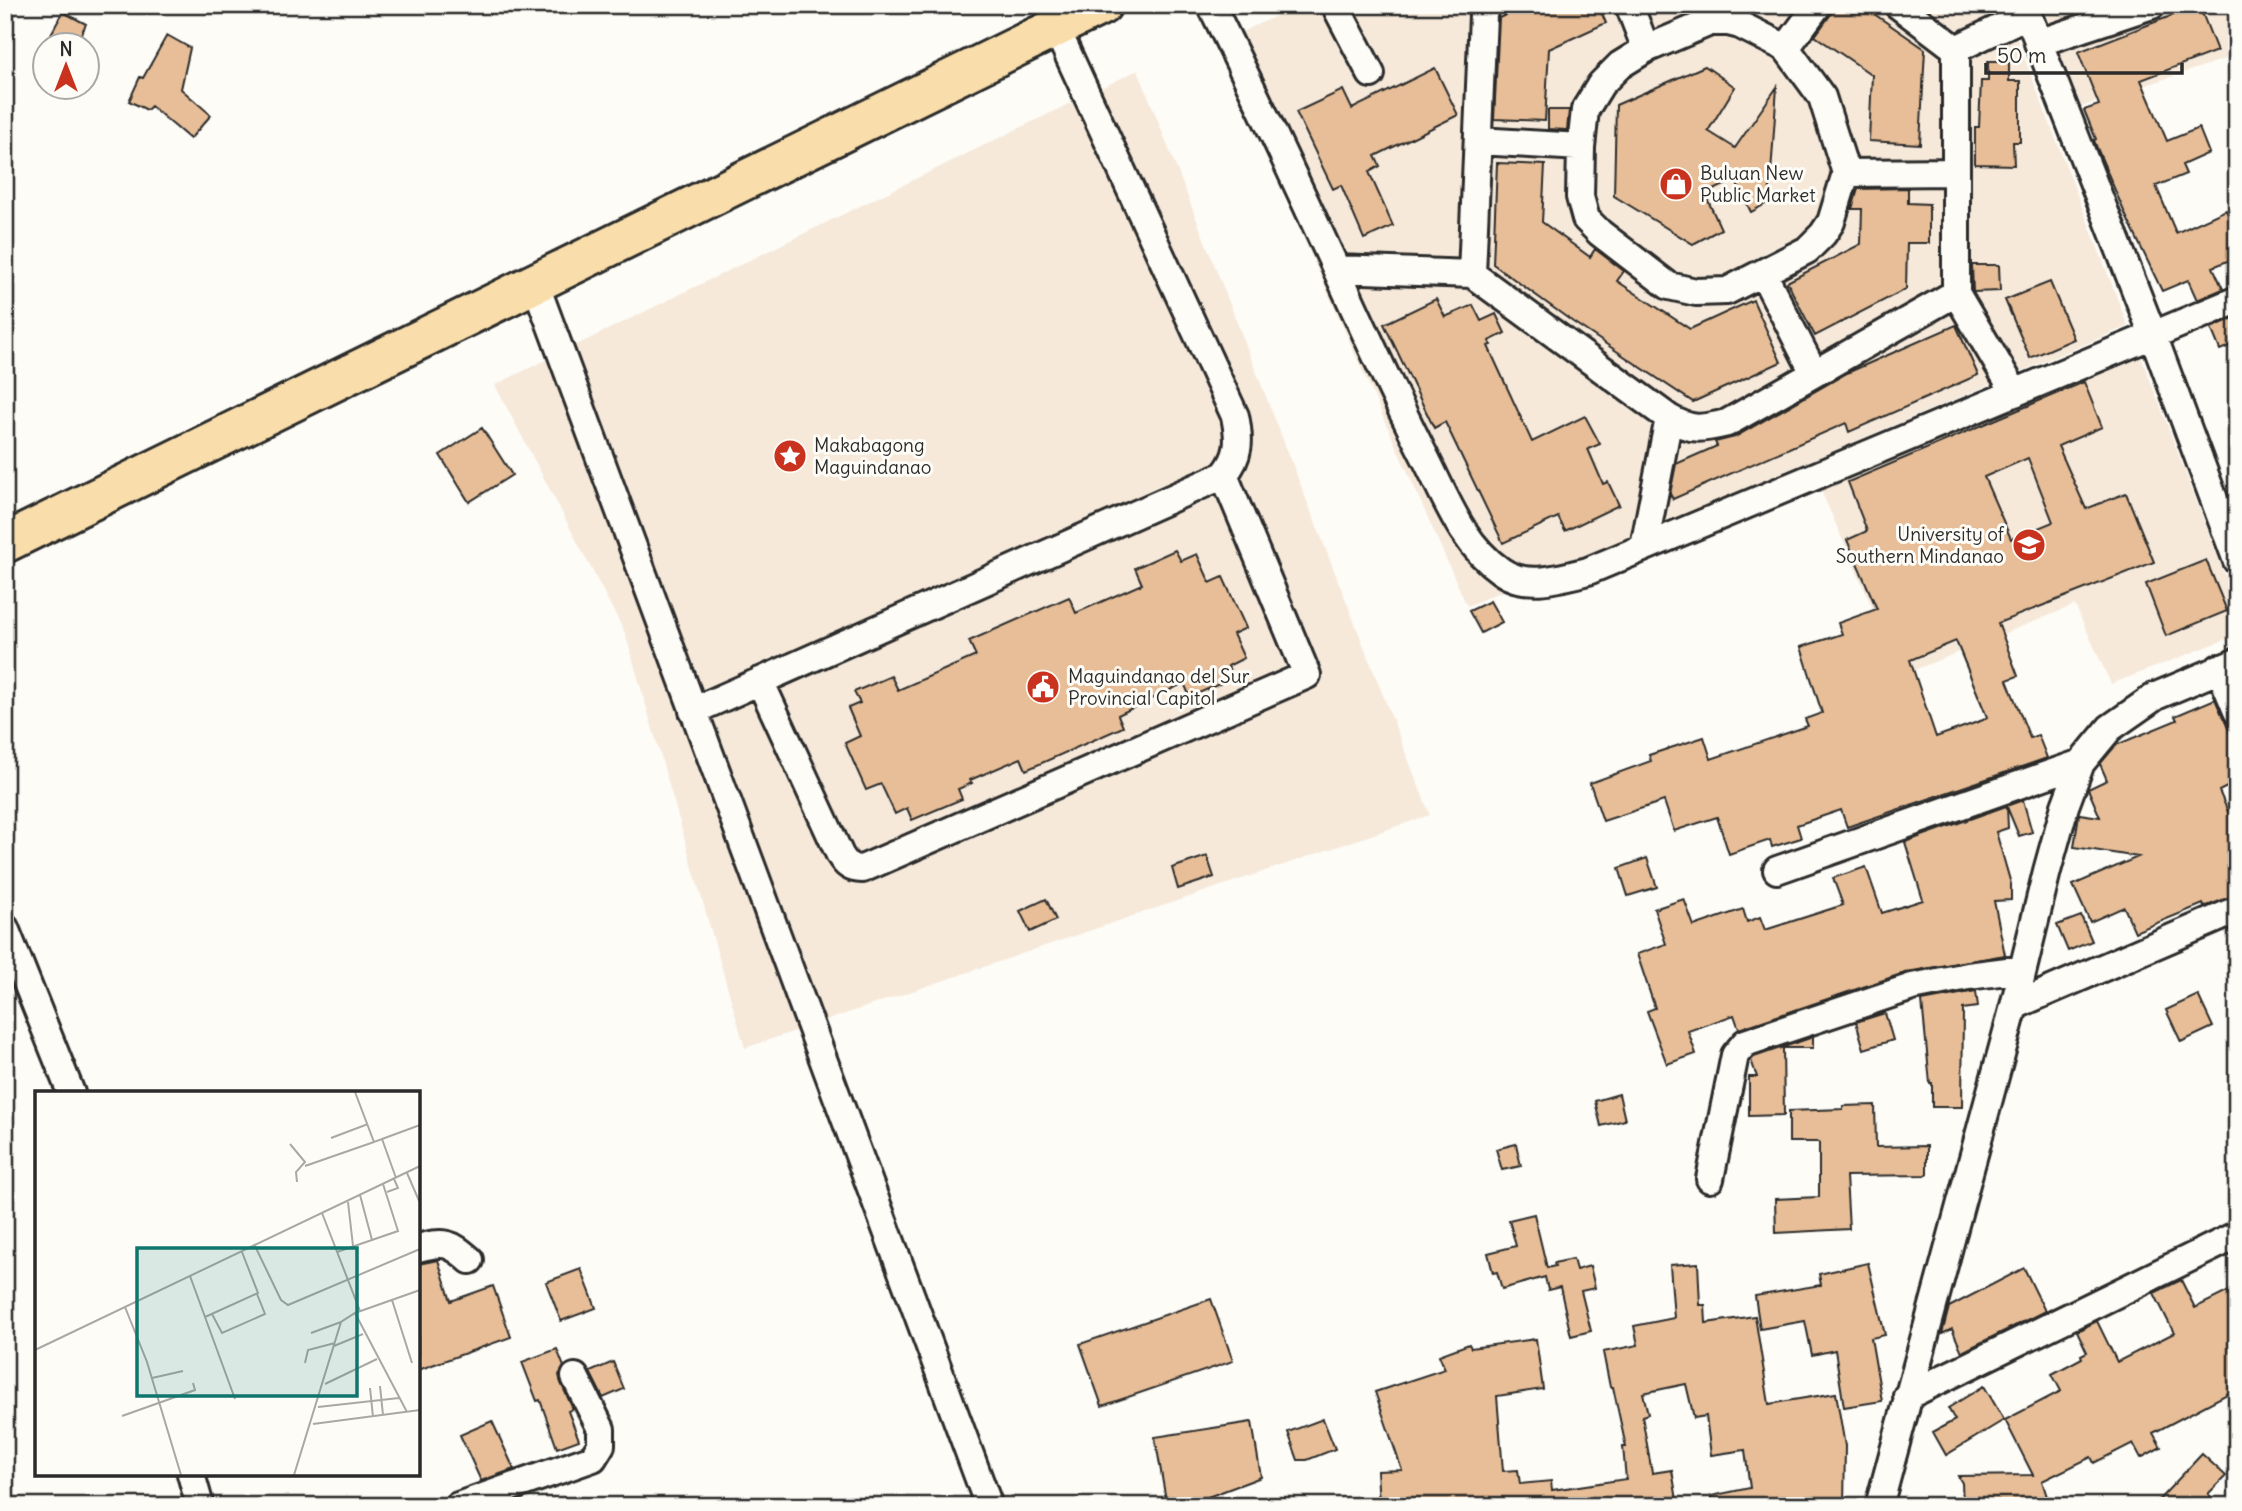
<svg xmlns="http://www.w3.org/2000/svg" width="2242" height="1511" viewBox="0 0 2242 1511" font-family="Delius,sans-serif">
<rect width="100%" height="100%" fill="#fdfcf7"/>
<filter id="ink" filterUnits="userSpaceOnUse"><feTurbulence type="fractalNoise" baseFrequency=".0143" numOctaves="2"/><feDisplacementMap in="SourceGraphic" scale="14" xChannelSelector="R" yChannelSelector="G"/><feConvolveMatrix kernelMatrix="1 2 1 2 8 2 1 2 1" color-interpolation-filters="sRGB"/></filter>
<g filter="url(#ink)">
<path fill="#f6e9da" d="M1300,5H2004L2128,326L1467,606L1217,43Z
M2042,5H2237V55L2081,107Z
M1138,70L1430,815L745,1048L625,633L495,385Z
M2141,356L2237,607V635L2111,684L2075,605L1902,675L1819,486Z"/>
<path fill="#e7be97" stroke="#2b2b2b" stroke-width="2" fill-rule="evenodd" d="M1527,5H1598L1606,23L1549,49L1545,121L1494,119L1499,18Z
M1834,5H1861L1925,49L1920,144L1869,141L1872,75L1815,36L1831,14Z
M2199,5L2217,51L2141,80L2167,141L2199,128L2209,153L2182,165L2186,174L2156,186L2176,233L2226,210L2237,234V257L2213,267L2223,289L2197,300L2188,280L2162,291L2126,216L2097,148L2094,140L2096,139L2084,110L2099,105L2078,52Z
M63,12L86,24L75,46L51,34Z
M167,35L190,48L181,89L211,115L190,139L151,106L147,110L129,101L140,77L143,78Z
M1988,61H2009V81H2020V142H2013L2014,165L1975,164V127H1979L1981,81H1988Z
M1705,66L1735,87L1708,131L1735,148L1777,87L1769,202L1751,212L1735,180L1705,194L1721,229L1693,244L1614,196L1616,105Z
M1435,68L1458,115L1375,156L1380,166L1369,172L1393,226L1364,239L1341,185L1333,189L1296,112L1343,90L1352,109Z
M1548,110H1569L1567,130L1548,129Z
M1497,163L1545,165L1542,222L1590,257L1595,249L1624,271L1617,281L1690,329L1753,300L1781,362L1693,402L1573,322L1493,264Z
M1908,188V203L1929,204V243H1907L1906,289L1815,336L1787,282L1861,244L1862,209H1852L1858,189Z
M1972,265H1999L2000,291L1973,292Z
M2050,282L2074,339L2030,358L2005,300Z
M1436,299L1445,317L1473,305L1481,321L1496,314L1505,333L1489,341L1491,345L1488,346L1532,442L1585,416L1600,444L1588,449L1603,484L1608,482L1619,505L1565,531L1558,517L1503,543L1445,422L1434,428L1384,324Z
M2236,317L2237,343L2220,350L2211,328Z
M1956,325L1978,375L1849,432L1846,423L1673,499L1670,494L1676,464L1717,446L1715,442L1735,437L1847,373Z
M2084,382L2102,427L2058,446L2086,509L2126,493L2154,562L1998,623L2018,676L2007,680L2030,738L2038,735L2047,758L1847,827L1841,810L1797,825L1801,838L1772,847L1770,840L1729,854L1717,817L1674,831L1664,801L1603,821L1590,783L1651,761L1649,755L1704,737L1711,759L1808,726L1805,719L1822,713L1801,647L1842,634L1838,623L1877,609L1847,540L1867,531L1848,482ZM2028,458L2053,522L2011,539L1984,477ZM1956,641L1987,717L1983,720L1936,737L1910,660Z
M482,428L512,475L469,502L440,455Z
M1175,550L1181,561L1197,554L1210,583L1223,577L1246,628L1233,634L1244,658L1228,666L1233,678L1190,697L1184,683L1118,715L1123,727L1026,770L1021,758L970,780L972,783L958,789L962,799L912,820L907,808L895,814L881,784L866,790L845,743L860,736L848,708L860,703L854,692L891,676L898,690L976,656L969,641L1069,597L1076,613L1142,584L1135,568Z
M2206,560L2227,611L2166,636L2146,584Z
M1490,601L1502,622L1481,633L1469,611Z
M2215,699L2237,748V782L2219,791L2237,832V895L2204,907L2203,904L2135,932L2124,907L2090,922L2073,885L2138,857L2074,847L2079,814L2100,817L2088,789L2107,780L2100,764L2116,745L2177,720L2175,716Z
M2023,800L2032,832L2019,836L2007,807L2008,828L1996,832L2011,884V900L1994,901L2005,955L1907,972L1739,1029L1734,1015L1688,1031L1696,1054L1667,1064L1647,1011L1655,1008L1637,954L1666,944L1654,909L1684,899L1694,926L1743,909L1747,922L1760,917L1765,930L1843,905L1833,878L1866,867L1882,913L1923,900L1905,842Z
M1207,856L1214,877L1178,889L1172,868Z
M1647,858L1657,887L1628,896L1619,868Z
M1046,899L1056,920L1030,932L1020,911Z
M2081,916L2092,941L2068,951L2057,925Z
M1976,991L1978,1007L1963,1009L1962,1107H1932V1083H1930L1922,1001Z
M2198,995L2213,1027L2181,1042L2166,1010Z
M1885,1013L1893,1040L1864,1049L1856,1022Z
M1813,1037V1048H1783L1784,1115L1749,1116V1077H1757L1751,1060L1754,1057Z
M1619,1094L1625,1120L1601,1126L1595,1101Z
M1875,1105L1876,1147L1927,1146V1175L1846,1176L1849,1229L1776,1233L1775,1199L1819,1197V1142H1789V1111L1843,1109V1106Z
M1516,1144L1521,1166L1502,1170L1496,1149Z
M1534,1214L1547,1268L1555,1266L1554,1263L1573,1259L1576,1270L1590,1266L1595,1288L1581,1291L1591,1331L1571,1336L1560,1287L1548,1290L1545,1277L1502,1289L1497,1272L1493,1273L1488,1253L1516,1246L1509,1220Z
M438,1260L451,1301L493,1286L511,1337L418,1370V1264Z
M1698,1263L1700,1305H1705L1706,1323L1755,1316L1769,1404L1836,1393L1845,1446L1844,1506H1712L1711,1496L1750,1488L1745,1450L1711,1455L1706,1416L1694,1418L1686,1384L1643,1393L1648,1414L1642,1416L1652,1473L1672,1470L1678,1506H1421V1502L1379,1504L1377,1471L1402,1470L1375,1392L1445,1369L1439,1355L1469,1344L1471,1348L1536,1339L1543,1389L1497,1396L1503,1471L1518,1470L1520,1484L1551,1481L1552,1490L1626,1479L1623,1447H1626L1613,1387H1610L1603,1352L1638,1345L1634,1326L1674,1318L1670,1265Z
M1868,1263L1885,1335L1871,1338L1882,1401L1844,1407L1835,1350L1812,1355L1805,1321L1760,1329L1755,1296L1821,1285L1819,1274Z
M2024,1268L2045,1311L1962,1352L1952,1329L1942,1334L1949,1307Z
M581,1269L596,1308L561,1321L546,1282Z
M2181,1280L2195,1308L2237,1287V1389L2153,1433L2161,1447L2141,1458L2133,1443L2094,1463L2091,1457L2042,1481L2050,1506H1963L1962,1483L1958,1476L2033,1475L2005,1420L2061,1391L2052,1374L2082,1358L2081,1355L2087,1352L2077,1331L2097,1321L2117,1362L2174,1333L2154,1293Z
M1211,1299L1233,1361L1102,1406L1080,1344Z
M557,1349L564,1367L559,1375L561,1383L573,1409L568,1411L579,1440L557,1448L540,1400L537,1401L522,1362Z
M613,1362L624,1389L603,1398L590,1372Z
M1984,1386L2004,1420L1946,1455L1933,1432L1955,1420L1948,1408Z
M1323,1419L1335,1449L1307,1460H1298L1288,1432Z
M492,1421L514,1469L481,1481L460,1435Z
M1252,1422L1261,1477L1184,1506H1167L1155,1437Z
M2202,1454L2226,1476L2208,1494L2221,1506H2153Z"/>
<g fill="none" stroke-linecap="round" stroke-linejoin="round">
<defs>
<path id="minor" d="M1211,5C1261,105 1308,207 1354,308C1377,358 1400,408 1425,457C1446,498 1462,544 1501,571C1526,589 1560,578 1588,571L2237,300
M1335,5L1371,74
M1486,5L1483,15L1472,274L1669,418C1691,431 1702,429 1727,423L1956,293V49
M1629,5L1646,49
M1898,5L1956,49
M2024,5L2153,335L2237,561
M1710,22H1728L1740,25L1786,48L1822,97L1846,173L1831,222L1823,234L1807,250L1727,291L1696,292L1669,286L1600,233L1586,219L1580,197L1581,147L1585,110L1601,84L1620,65L1646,49Z
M2038,43L2152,5
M1786,48L1818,5
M1956,49L2027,15
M1478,141L1581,147
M1846,173L1956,172
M1337,269L1472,274
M1763,273L1814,373
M535,283L989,1506
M1956,293L2015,393
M1644,547L1669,418
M2219,668L2237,711
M760,681L840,855C846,865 851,869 862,869L1307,675L1224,475
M693,711L1224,475C1240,456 1240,440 1235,416L1056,28
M1777,870L2081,763
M5,928L71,1093
M2014,1006L2237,910
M1710,1179L1735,1055L1745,1043L1912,987L1968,976L2023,969
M418,1248C444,1241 450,1242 470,1260
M1907,1396L2237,1235
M191,1474L200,1506
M458,1506L593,1458L601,1445V1429L575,1377
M1879,1506L2014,1006L2047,871L2065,806L2081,763L2110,728L2156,696L2237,662"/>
<path id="highway" d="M5,543L1102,5"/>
</defs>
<use href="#minor" stroke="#2b2b2b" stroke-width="32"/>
<use href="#highway" stroke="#2b2b2b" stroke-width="44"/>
<use href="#minor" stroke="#fdfcf7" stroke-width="26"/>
<use href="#highway" stroke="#f9deab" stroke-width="38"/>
</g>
</g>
<defs>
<symbol id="shop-disc" viewBox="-11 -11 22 22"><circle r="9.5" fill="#c8321e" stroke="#fdfcf7"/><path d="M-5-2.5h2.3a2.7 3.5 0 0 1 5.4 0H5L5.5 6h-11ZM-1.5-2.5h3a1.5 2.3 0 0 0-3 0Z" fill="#fff"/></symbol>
<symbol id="sight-disc" viewBox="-11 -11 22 22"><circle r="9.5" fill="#c8321e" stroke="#fdfcf7"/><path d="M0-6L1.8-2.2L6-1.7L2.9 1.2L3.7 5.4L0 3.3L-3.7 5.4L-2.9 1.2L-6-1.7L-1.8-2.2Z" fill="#fff"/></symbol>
<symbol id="university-disc" viewBox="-11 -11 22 22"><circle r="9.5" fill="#c8321e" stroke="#fdfcf7"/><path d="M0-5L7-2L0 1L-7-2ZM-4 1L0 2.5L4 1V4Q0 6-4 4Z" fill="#fff"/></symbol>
<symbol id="civic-disc" viewBox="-11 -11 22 22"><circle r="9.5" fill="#c8321e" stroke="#fdfcf7"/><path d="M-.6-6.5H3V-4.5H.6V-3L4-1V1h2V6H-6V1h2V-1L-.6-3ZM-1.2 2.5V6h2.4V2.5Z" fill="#fff"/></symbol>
</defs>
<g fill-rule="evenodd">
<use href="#shop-disc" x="1657" y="165" width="38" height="38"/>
<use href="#sight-disc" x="771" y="437" width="38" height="38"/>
<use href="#university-disc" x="2010" y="526" width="38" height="38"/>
<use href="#civic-disc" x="1024" y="668" width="38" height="38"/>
</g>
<g text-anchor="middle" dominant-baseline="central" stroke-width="6" stroke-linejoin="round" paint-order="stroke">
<g font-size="19" fill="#2b2b2b" stroke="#fdfcf7" text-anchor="start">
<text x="1700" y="173">Buluan New<tspan x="1700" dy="22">Public Market</tspan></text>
<text x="814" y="445">Makabagong<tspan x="814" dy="22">Maguindanao</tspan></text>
<text x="2004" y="534" text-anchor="end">University of<tspan x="2004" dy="22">Southern Mindanao</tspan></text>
<text x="1068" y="676">Maguindanao del Sur<tspan x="1068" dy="22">Provincial Capitol</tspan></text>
</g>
</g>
<g transform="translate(35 1091)">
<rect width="385" height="385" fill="#fdfcf7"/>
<path fill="none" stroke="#a9a8a5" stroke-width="2" d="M320,1L339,51L347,48L361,87M296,47L333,33M347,48L385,34M255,53L270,71L261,81L262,91M270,75L339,51M372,82L385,112M352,101L363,97L359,88M325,104L337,149M313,111L318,155M287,122L325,220M219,153L246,209L253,214L385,158M302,161L363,140L348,93M155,185L200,308M357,209L377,272M90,216L112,271L146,384M320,222L372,321M177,223L187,242L230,223L222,203M170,226L223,202L207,161M276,242L306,231M299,255L328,243M0,259L385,75M270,272L273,259L300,252M117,287L148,280M290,293L342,268M345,295L348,324M335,297L338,326M283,316L364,307M87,325L160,299L158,292M278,333L385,319M259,384L306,231L320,222L385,199"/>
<path fill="#0f766e" fill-opacity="0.15" stroke="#0f766e" stroke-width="3.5" d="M102,157H322V305H102Z"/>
<rect width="385" height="385" fill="none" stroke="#2b2b2b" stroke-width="3.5"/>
</g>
<rect width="2242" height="1511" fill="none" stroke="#fdfcf7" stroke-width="28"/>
<rect x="14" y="14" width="2214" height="1483" fill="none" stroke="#2b2b2b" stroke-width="2.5" filter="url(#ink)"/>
<g transform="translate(66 66)"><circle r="33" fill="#fdfcf7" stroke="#a9a8a5" stroke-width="2"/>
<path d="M0-5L12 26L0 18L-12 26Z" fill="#c8321e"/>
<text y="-10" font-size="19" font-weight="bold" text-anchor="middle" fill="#2b2b2b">N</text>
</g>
<path d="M1986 63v10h196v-10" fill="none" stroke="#2b2b2b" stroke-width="3.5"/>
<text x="1997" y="63" font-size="21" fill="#2b2b2b" stroke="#fdfcf7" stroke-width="5" paint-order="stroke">50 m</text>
</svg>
